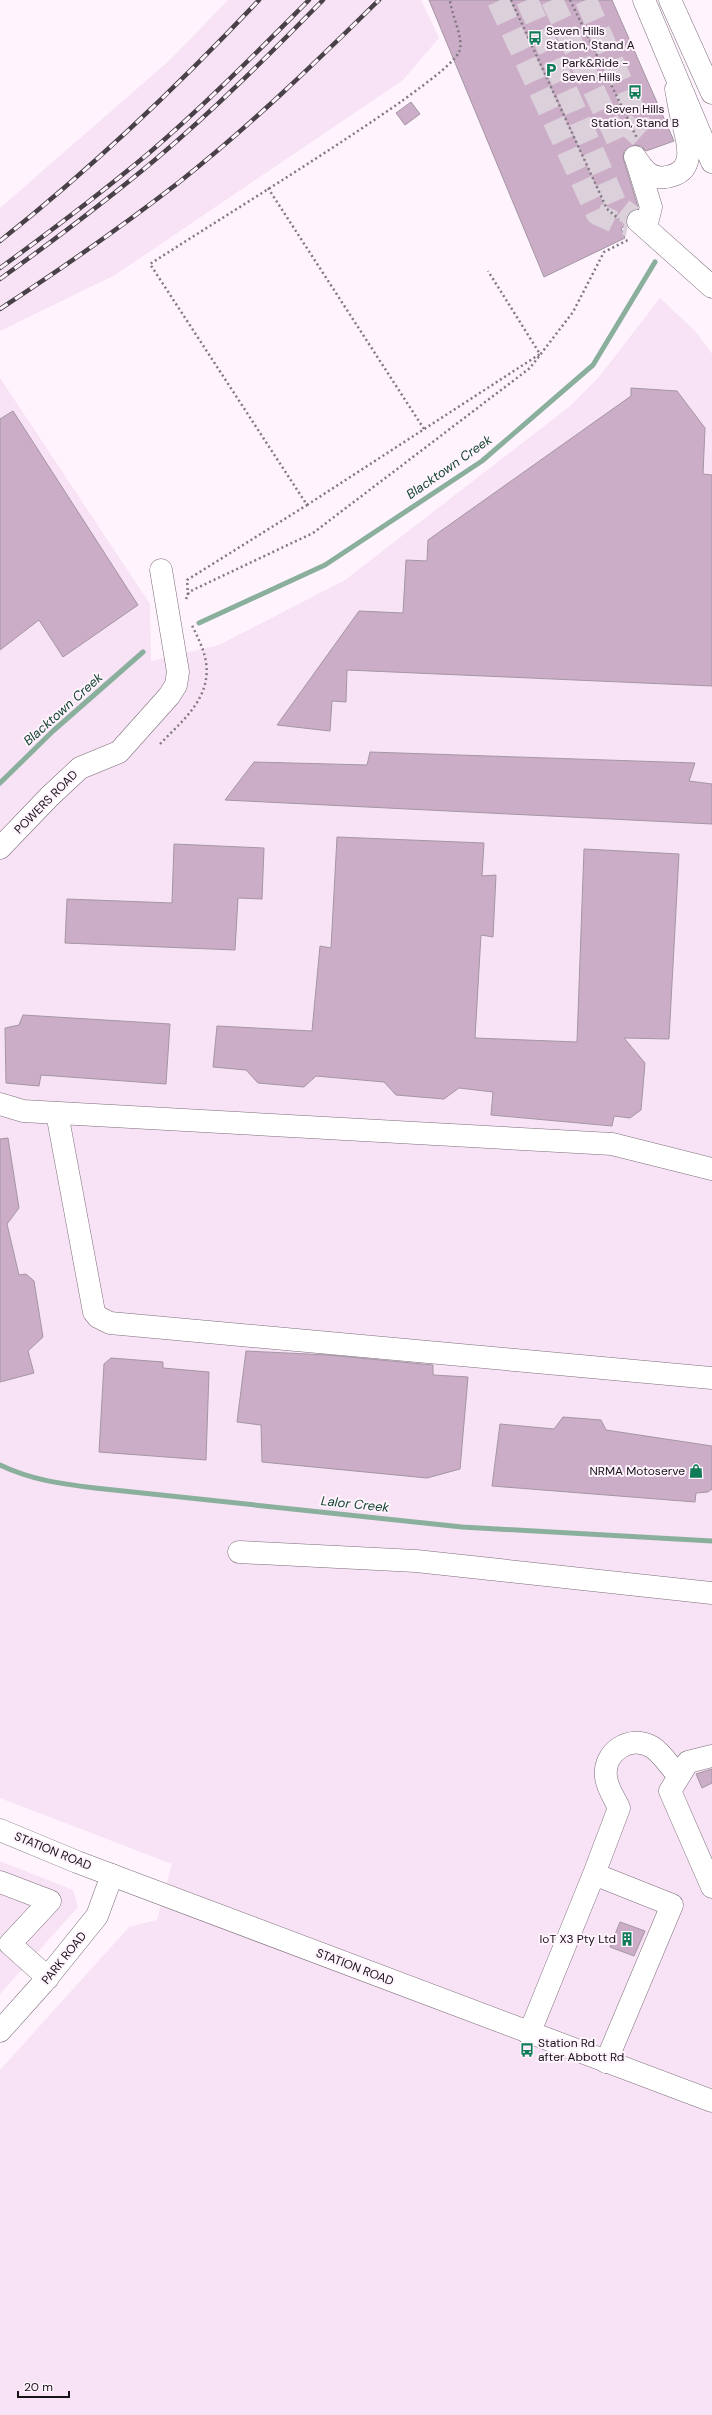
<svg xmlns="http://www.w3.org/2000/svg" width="712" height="2415" viewBox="0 0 712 2415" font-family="'DM Sans',sans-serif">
<rect width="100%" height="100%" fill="#fff3fd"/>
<path fill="#f8e2f5" d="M228,0H421L439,38L403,80L115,275L0,331V208L171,59Z
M660,298L696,332L712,354V2415H0V2070L129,1927L157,1920L172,1864L0,1798V378L150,604L151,661L219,645L345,580L570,406L599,377Z
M0,1861L73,1890L78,1907L0,1994Z"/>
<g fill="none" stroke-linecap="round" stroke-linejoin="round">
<path stroke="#8ab09d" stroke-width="5" d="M199,623L325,565L482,461L593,365L655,262
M0,783L53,731L143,652
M0,1465C31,1480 62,1484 95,1488L462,1527L712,1541"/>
</g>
<path fill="#cbadc7" stroke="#a496a2" d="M429,0H612L674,141L646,151L641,146L635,145L624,151L623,158L638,207L628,213L626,219L627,226L621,228L625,238L544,277Z
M411,102L420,114L405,125L396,113Z
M631,388L677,391L705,428L703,474L712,475V686L347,670L346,702L332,701L330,731L277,725L359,611L403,613L406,560L427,561L428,540L631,396Z
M13,411L138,605L63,657L39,620L0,650V419Z
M370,752L695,763L689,781L712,784V824L225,800L254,762L367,765Z
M337,837L484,843L482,876L496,875L493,937L481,935L475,1038L577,1042L584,849L679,854L669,1039L624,1038L645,1063L641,1110L630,1118L614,1116L612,1126L491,1115L493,1092L459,1088L444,1099L396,1095L384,1082L316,1076L304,1087L258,1083L246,1070L213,1067L217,1026L312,1031L320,946L331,948Z
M174,844L264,848L262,899L238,898L235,950L65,943L67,899L172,903Z
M23,1015L170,1024L166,1084L41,1075L39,1086L6,1083L5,1028L19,1025Z
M8,1138L19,1208L7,1224L19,1275L26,1274L34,1281L43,1337L28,1351L34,1373L0,1382V1139Z
M246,1351L328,1355L433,1365V1375L468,1377L460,1469L427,1478L262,1462L261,1425L237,1422Z
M111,1358L163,1362V1368L209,1372L206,1460L99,1452L104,1364Z
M563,1417L601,1420L606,1430L712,1446V1489L708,1492L696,1493L695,1502L492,1486L500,1424L554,1429Z
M712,1769V1783L702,1788L696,1774Z
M620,1922L645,1931L634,1956L610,1947Z"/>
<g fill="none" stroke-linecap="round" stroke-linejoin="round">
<path stroke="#dcd1da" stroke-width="22" stroke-dasharray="22 11" stroke-linecap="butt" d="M527,0L616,204L638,221
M552,0L619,144
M586,0L639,122L619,144
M498,1L597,214L617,223L628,225"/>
<defs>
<path id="minor" d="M635,157C643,169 650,180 666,177C699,172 687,140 682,119C679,109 678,99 676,89
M637,162L651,207L646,227
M638,221L712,287
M0,848L50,796L80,768L119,752L169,696L176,685L178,672L161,570
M0,1104L23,1111L612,1144L712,1169
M57,1113L94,1312L98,1317L110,1323L712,1378
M239,1552L416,1561L712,1593
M712,1756L688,1762L670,1791L712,1887
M594,1874L619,1808C615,1799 607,1788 606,1777C603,1752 630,1734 652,1747C662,1753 670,1767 679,1776
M0,1882L50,1901L10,1944L48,1978
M0,2031L43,1983L97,1916L112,1875
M529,2034L594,1874L672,1905L606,2062"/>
<path id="major" d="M644,0L712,162
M670,0L712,93
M0,1830L77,1862L712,2101"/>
</defs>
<use href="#minor" stroke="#7b6d79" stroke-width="23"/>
<use href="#major" stroke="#7b6d79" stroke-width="23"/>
<path stroke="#817980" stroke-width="2.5" stroke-dasharray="2 3" stroke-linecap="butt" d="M511,0L607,209L619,219
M570,0L637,138
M268,188L424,429
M307,505L540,354L488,271
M188,595L187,580L307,505L150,264C234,210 320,158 402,101C415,91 452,66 459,52C465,41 451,14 450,0
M186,599L189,592L197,588L313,533L530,368L573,312L604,252L630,239
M160,744C184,719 214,696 205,657C202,645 196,634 191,623"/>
<use href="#minor" stroke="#fff" stroke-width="22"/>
<use href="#major" stroke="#fff" stroke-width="22"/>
<defs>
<path id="rail" d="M0,241C93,167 178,86 259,0
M0,268C51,231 101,193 149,153C205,105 257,52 309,0
M0,279C53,241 106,201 156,159C215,109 269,55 323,0
M0,309C61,269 120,228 178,183C249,127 314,64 379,0"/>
</defs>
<use href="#rail" stroke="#484147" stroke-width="4.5"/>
<use href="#rail" stroke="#fff3fd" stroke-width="3" stroke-dasharray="9" stroke-linecap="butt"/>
</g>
<defs>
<symbol id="bus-bare" viewBox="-9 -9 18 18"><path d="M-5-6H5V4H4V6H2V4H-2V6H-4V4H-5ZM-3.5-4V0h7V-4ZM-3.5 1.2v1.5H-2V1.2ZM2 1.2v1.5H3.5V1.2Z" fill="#0f7c57" stroke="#fff3fd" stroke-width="2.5" paint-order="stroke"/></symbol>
<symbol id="parking-bare" viewBox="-9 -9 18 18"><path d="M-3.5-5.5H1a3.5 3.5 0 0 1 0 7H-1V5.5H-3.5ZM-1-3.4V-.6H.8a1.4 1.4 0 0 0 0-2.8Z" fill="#0f7c57" stroke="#fff3fd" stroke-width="2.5" paint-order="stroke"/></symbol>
<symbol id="shop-bare" viewBox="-9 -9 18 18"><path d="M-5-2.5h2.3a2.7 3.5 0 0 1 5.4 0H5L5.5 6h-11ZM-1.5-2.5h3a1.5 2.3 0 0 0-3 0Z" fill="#0f7c57" stroke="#fff3fd" stroke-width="2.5" paint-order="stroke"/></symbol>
<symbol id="building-bare" viewBox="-9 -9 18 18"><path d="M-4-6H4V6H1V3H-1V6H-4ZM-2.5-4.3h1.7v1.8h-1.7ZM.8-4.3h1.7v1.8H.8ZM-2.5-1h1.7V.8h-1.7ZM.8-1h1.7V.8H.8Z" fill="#0f7c57" stroke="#fff3fd" stroke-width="2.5" paint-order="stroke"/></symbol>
</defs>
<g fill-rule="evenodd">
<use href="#bus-bare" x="525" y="28" width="20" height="20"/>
<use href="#parking-bare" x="541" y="60" width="20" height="20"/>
<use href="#bus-bare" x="625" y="82" width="20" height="20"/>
<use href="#shop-bare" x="686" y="1461" width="20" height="20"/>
<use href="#building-bare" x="617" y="1929" width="20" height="20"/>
<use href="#bus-bare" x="517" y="2040" width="20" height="20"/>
</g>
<g text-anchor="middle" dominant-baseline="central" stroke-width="4" stroke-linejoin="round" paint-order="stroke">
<g font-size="12" fill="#171216" stroke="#fff3fd" text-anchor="start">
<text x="546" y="31">Seven Hills<tspan x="546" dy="14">Station, Stand A</tspan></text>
<text x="562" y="63">Park&amp;Ride -<tspan x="562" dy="14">Seven Hills</tspan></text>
<text x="635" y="109" text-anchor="middle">Seven Hills<tspan x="635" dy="14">Station, Stand B</tspan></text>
<text x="685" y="1471" text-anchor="end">NRMA Motoserve</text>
<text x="616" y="1939" text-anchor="end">IoT X3 Pty Ltd</text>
<text x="538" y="2043">Station Rd<tspan x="538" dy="14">after Abbott Rd</tspan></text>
</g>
<g font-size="12" fill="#171216" stroke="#fff3fd">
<text transform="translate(46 802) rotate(-45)">POWERS ROAD</text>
<text transform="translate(53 1851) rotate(22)">STATION ROAD</text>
<text transform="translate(64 1958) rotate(-51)">PARK ROAD</text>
<text transform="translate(355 1967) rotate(21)">STATION ROAD</text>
</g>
<g font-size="13" font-style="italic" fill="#11432f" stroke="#fff3fd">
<text transform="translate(449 467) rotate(-35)">Blacktown Creek</text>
<text transform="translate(63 709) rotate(-42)">Blacktown Creek</text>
<text transform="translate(355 1504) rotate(6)">Lalor Creek</text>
</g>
</g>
<path d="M18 2391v6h51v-6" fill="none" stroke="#171216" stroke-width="2"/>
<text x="24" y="2391" font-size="12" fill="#171216" stroke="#fff3fd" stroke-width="3" paint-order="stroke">20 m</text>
</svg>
